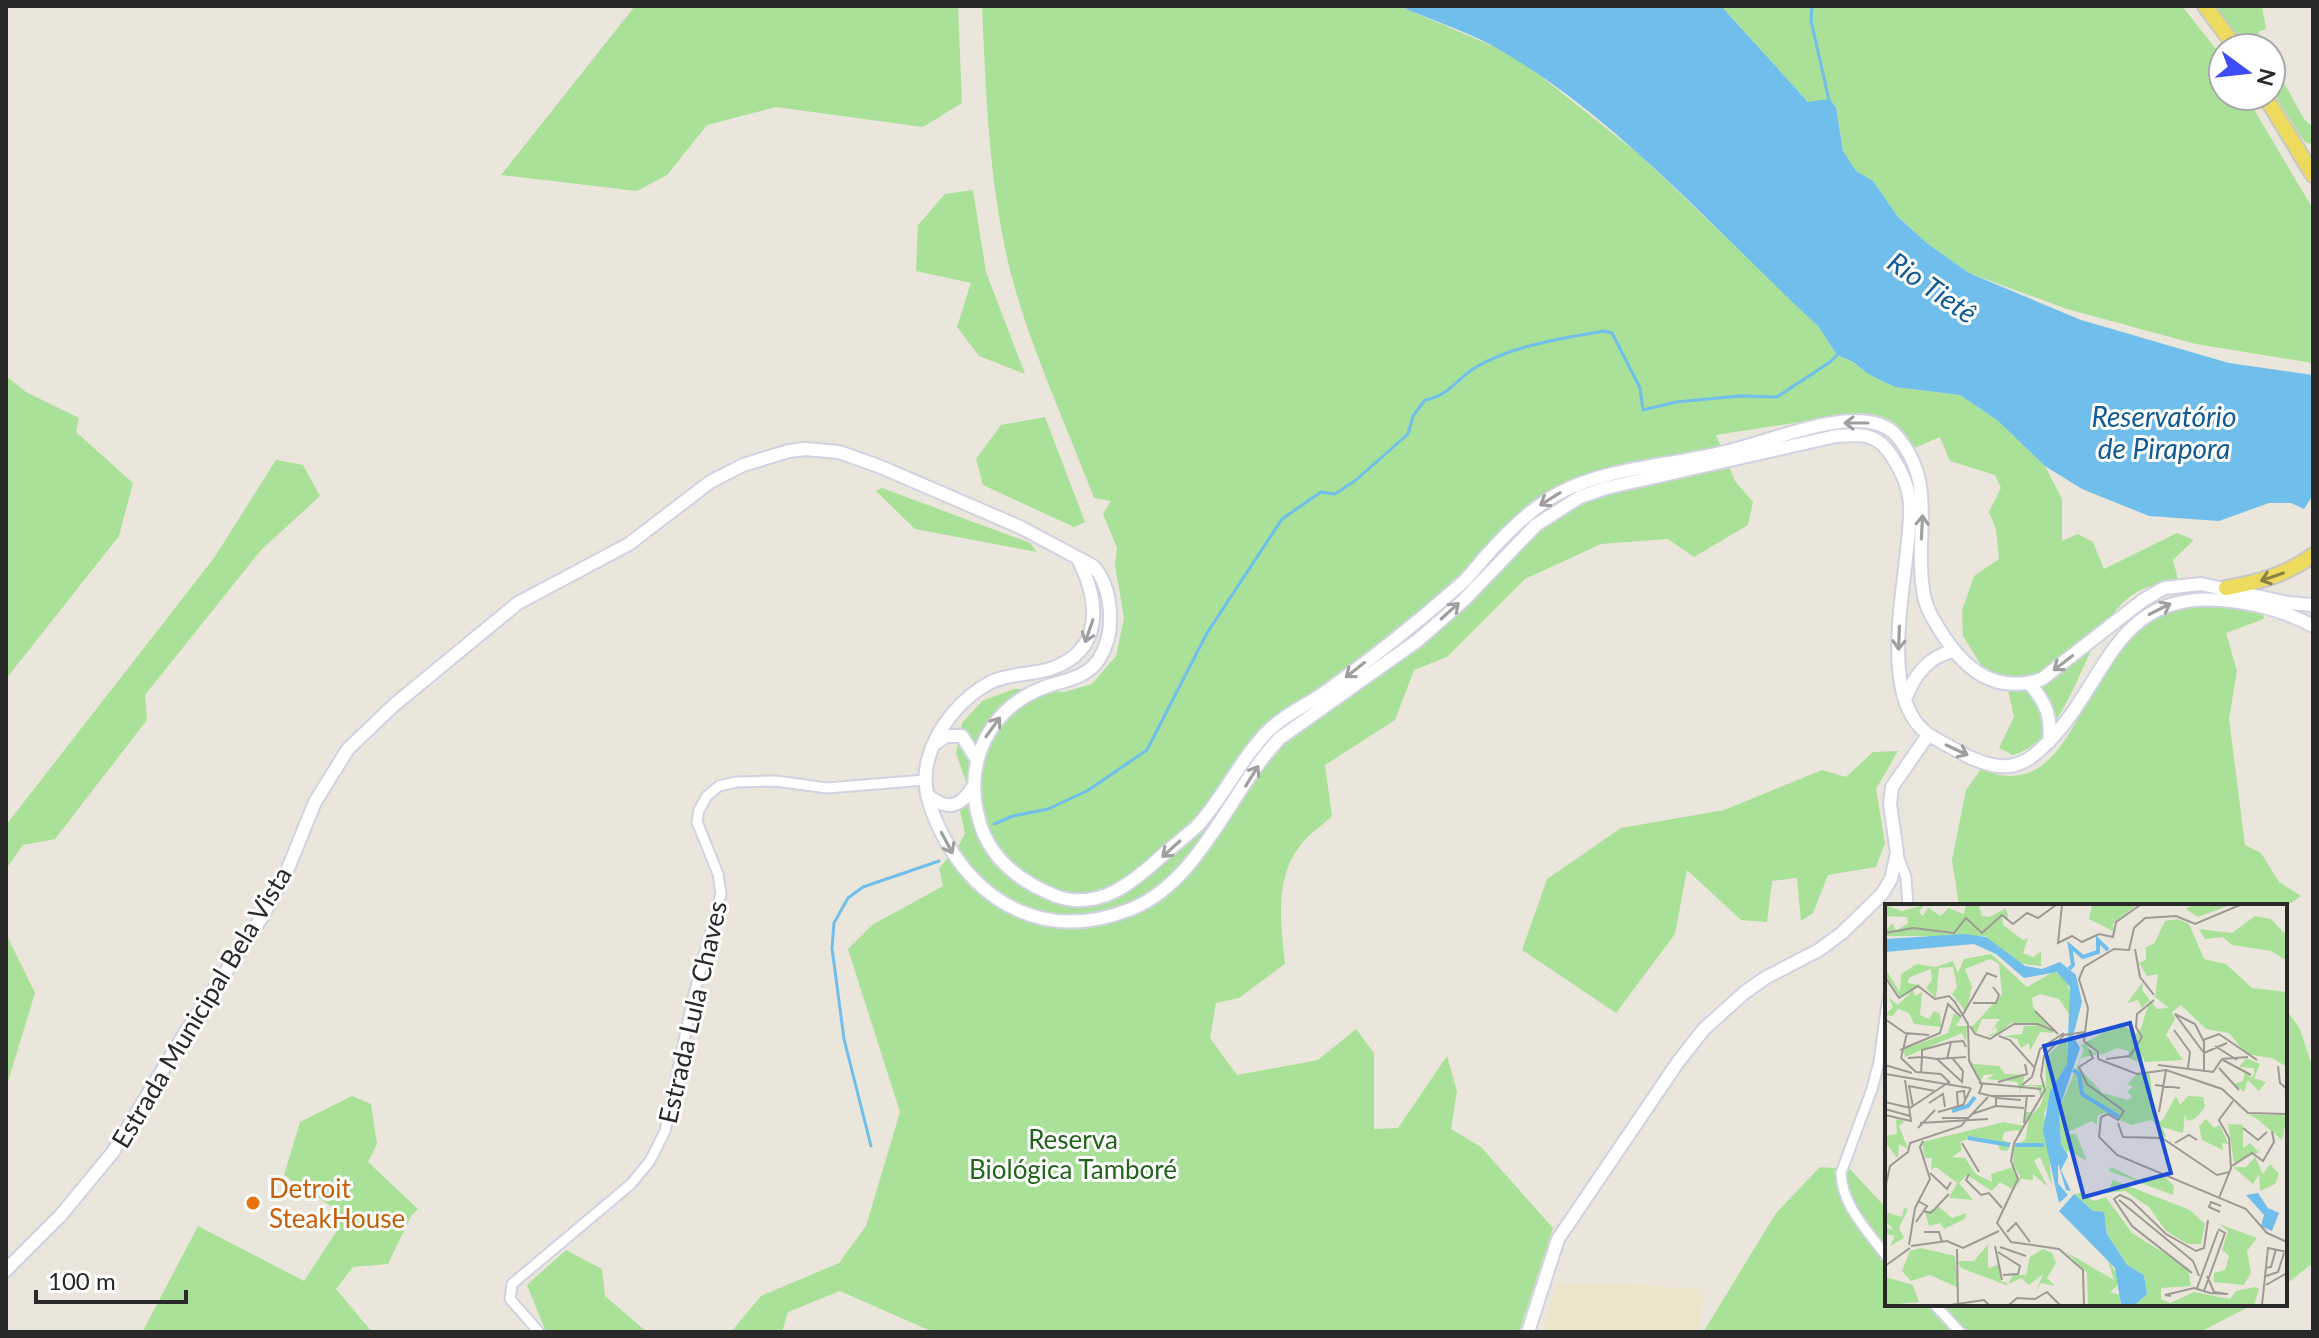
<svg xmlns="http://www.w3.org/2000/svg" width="2319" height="1338" viewBox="0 0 2319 1338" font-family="Lato,sans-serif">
<rect width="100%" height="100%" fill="#ebe6db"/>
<path fill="#ede5ca" d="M1557,1283L1632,1284L1703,1290L1700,1332H1542Z"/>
<path fill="#a9e198" d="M635,6H958L962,103L923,127L776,107L707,125L667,175L637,191L501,175Z
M982,6H1399L1502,50L1538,74L1640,155L1818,326L1837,355L1852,362L1868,374L1895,387L1960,395L1997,420L2045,466L2062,499V541L2078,534L2093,542L2104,569L2177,533L2194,540L2173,560L2178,579C2162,583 2145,586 2132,595C2079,634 2077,735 2013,755L1999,748L2014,717L2006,681L1986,673L1963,636L1962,611L1974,576L1999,559L1996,529L1989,512L2001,488L1995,475L1950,461L1940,437L1914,448C1901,422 1887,414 1858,413L1716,435L1735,481L1753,502L1748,525L1694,557L1668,539L1601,544L1525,579L1447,657L1414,670L1395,720L1325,765L1332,816C1322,826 1307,835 1299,847C1274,881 1281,925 1285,964L1239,998L1216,1003L1210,1038L1237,1075L1318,1060L1356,1029L1374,1053V1129L1398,1128L1447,1056L1457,1091L1451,1129L1481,1147L1553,1228L1519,1332H933L840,1291L788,1312L782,1332H731L761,1296L839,1263L866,1226L900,1112L848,949L872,925L943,886L939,868L959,845L965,833L958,802L967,785L956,753L962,723L982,701L1014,689L1064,692L1092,684L1116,656L1124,618L1115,565L1117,548L1103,514L1111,501L1094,498C1067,427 1030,347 1011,274C989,186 986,96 982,6Z
M1721,6H2182L2223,58V96H2246L2313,209V363L2196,344L2067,309L1969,273L1928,244L1898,217L1873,181L1856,172L1843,151L1836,107L1808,102Z
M2216,6H2262L2266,29L2258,32L2265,48H2246Z
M2271,60L2304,119L2313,127V145L2305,142L2301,137L2271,88Z
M973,190L986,272L1025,374L979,356L957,327L971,283L916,271L918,225L945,194Z
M6,376L26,392L79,418L76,432L133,483L119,536L6,679Z
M1045,417L1085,522L1074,527L983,485L976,459L1001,425Z
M276,460L303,465L320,496L261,550L145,695L147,720L55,839L23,845L6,869V825L214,558Z
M882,488L1030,543L1037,552L915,529L876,491Z
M2182,594H2202L2261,608L2264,619L2226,633L2237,671L2229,719L2245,845L2261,853L2279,882L2301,896L2285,907L1959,906L1952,860L1966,790L1981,769C2064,806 2084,686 2118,640C2137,615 2152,603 2182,594Z
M1898,751L1876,789L1885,843L1876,867L1828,875L1813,913L1801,921L1797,878L1772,881L1767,922L1741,920L1687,870L1675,934L1616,1013L1522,950L1547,879L1621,828L1724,810L1822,770L1846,777L1873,752Z
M6,934L35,993L6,1088Z
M2285,1008L2300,1029L2313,1069V1263L2285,1285Z
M352,1096L371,1104L377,1144L368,1162L418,1209L411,1216L388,1264L353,1267L336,1289L372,1332H149L144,1329L198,1226L304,1281L338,1229L331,1206L284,1175L300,1122Z
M1820,1167L1850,1169L1887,1209V1304H2254L2200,1332L1704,1331L1776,1213Z
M566,1250L602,1269L605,1296L647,1332H546L527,1285Z"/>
<path fill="#6fbeec" d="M1399,6H1721L1808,102L1829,99L1836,107L1843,151L1856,171L1873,181L1898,217L1928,244L1969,273L2081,320L2229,363L2313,375V495L2304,509L2291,503H2269L2219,521L2149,516L2082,489L2045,466L1997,420L1960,395L1895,387L1868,374L1853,362L1837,355L1818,326C1717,233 1624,124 1505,53C1473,33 1433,21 1399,6Z"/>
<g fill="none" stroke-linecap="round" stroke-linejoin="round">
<path stroke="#6fbeec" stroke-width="3" d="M1812,6L1811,21L1829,100
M994,824L1013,816L1048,809L1087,791L1147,750L1207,633L1282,519L1321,492L1335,494L1356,480L1408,434L1413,416L1425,400C1451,395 1456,379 1476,367C1514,345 1561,339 1603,331L1612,333L1640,388L1643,410L1676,402L1740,396L1777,397L1830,362L1837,355
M871,1146L844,1039L832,948L834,923L848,898L863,887L939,861"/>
<defs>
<path id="street" d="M1897,853L1906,877L1908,906
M1887,1003L1879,1062L1872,1089L1841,1173C1842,1206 1868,1231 1887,1257
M1934,1304L1960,1332
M539,1332L510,1299L512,1284L631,1184L650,1161L665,1131L693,998L721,894L718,874L697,822L699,810L707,796L719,786L736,782L776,781L827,788L925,780"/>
<path id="secondary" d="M1078,559C1099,600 1105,651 1050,669C1031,675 1010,673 991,682C962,697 936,728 928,760C921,784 930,809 940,830C978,907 1049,942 1131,909C1201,881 1230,790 1280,738L1417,641L1464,600L1536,525L1580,497L1606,488L1836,436C1847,436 1861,433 1872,438C1881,441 1888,450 1893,458C1902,471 1909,489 1910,504C1913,564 1868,705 1936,739C1956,750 1985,769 2009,766C2024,764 2034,756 2045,745C2108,685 2111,592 2220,600C2251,602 2286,611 2313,626
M2029,683C2046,702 2052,717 2049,742
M1905,700C1914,676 1927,657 1953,651
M936,743L946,736H962L977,760
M927,795C948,811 959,808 973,787
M6,1270L61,1215L113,1152L182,1038L262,917L287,871L315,802L348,749L394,705L518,603L629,544L710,482L743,465L789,451L805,449L839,452L881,467L1020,527L1093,566C1113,588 1116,633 1099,659C1087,678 1065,680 1045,687C991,707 964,760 978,816C987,856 1018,881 1056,896C1099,912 1135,881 1165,853C1176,844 1189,834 1199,824C1225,795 1241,758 1269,730C1285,714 1309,704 1328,690C1374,657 1419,621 1461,584C1470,576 1477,566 1485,557C1506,533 1531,508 1559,493C1607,468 1664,466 1716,454C1760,445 1810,422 1855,421C1870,421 1886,424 1896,435C1938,483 1914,534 1923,590C1925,608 1935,623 1945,638C1968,673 1999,694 2042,679L2142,601L2164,588L2201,584L2288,603L2313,605
M1528,1332L1558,1239L1678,1062L1704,1029L1744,993L1765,978L1819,950L1842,933L1882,894L1891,879L1897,853L1890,804L1892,787L1928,735"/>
<path id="primary" d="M2205,6L2236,48
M2265,96L2313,175
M2226,588C2259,582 2286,575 2313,555"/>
</defs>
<use href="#street" stroke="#d0d2e2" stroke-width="13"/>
<use href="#secondary" stroke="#d0d2e2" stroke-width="16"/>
<use href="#primary" stroke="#c7c7c7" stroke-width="18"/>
<use href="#street" stroke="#fff" stroke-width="9"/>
<use href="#secondary" stroke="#fff" stroke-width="12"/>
<use href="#primary" stroke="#eddb5d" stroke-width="14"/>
</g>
<defs><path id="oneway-shaft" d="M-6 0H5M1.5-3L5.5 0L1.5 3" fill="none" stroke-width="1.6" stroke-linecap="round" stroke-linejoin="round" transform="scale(2)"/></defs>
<g stroke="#9f9f9f">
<use href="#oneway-shaft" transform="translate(1856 423) rotate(180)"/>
<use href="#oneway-shaft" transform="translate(1550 499) rotate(148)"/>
<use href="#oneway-shaft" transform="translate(1922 527) rotate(-87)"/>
<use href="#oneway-shaft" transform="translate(2160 609) rotate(-27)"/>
<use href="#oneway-shaft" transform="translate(1450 611) rotate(-42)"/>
<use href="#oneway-shaft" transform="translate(1089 631) rotate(109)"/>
<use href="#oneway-shaft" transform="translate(1899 638) rotate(92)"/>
<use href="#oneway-shaft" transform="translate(2063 663) rotate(143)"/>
<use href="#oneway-shaft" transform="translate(1355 670) rotate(142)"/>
<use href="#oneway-shaft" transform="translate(993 727) rotate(-54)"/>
<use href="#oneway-shaft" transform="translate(1957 750) rotate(25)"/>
<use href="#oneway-shaft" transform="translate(1252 776) rotate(-58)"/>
<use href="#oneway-shaft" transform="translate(947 843) rotate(62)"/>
<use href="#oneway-shaft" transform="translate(1171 849) rotate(138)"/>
</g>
<use stroke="#8b8243" href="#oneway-shaft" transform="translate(2272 577) rotate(161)"/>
<circle fill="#e8710a" stroke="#fff" stroke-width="3" cx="253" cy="1203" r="8"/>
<g text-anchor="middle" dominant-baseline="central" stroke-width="6" stroke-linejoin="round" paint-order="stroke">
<g font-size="26" fill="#292929" stroke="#fff">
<text transform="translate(201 1007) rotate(-59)">Estrada Municipal Bela Vista</text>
<text transform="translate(692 1012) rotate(-77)">Estrada Lula Chaves</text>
</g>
<g font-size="26" fill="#23641b" stroke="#fff">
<text x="1073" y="1139">Reserva<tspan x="1073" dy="30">Biológica Tamboré</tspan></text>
</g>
<g font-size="26" fill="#c56008" stroke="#fff" text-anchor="start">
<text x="269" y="1188">Detroit<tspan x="269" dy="30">SteakHouse</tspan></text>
</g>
<g font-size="28" font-style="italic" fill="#105a96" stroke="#fff">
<text transform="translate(1933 287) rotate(35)">Rio Tietê</text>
<text x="2164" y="416">Reservatório<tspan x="2164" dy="32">de Pirapora</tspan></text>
</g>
</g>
<g transform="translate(1885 904)">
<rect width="402" height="402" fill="#ebe6db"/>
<path d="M0,1L17,7L39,1L34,8L38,12L43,4L56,12L63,4L79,10L81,1H94L97,12L104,13L121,4L123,12L122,17L117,12L118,21L138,36L143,34L138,49L148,53L156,48V62L163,63L133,59L100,32H0L2,19V25L7,19L11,27L23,19L22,13L0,12ZM207,1H252L228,19V27L204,15ZM307,1H345L313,13L301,5ZM370,12L386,15L402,32V57L386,47L347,41L338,33L320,35L314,25L347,29ZM293,15L304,20L319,55L341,60L367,84L402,88V163L387,154L361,150L344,129L321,125L296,101L287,108L290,115L281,131L298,156L259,158V152L256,159L243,154L244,147L232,144L216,151L212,146L200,142L213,150L196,154L193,163L218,189L243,196L247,193L242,187L248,183L242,180L252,170H265L270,219L277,217L291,192L295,201L303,192L318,193L320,203L311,214L302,217L300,210L298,229L277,223L281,232L273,236L275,223L266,216L246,221L219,209L212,212V221L207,217L179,230H191L202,257L182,246V251L176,240L174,205L199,146L196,141L235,119L250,130L255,127L265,96L257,104L253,96L242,99L258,78L257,86L272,105L284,104L270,93L273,70L262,72L254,59L261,56V43L269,40L280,17ZM106,50L142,83L168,68L178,70L186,89V113L174,95L155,90L147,94L148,103L165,123L126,119L112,131L100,133L112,128L111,122L104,130L115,115H97L91,130L87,123L117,90L114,60L105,55L80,65L87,83L81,108L67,90L72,83L68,63L54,64L51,94L41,84L47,76L46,65L25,73L22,79L36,81L15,93L0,71V64L15,88L16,70L32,60L50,63L68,57L73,69L79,55ZM28,86L30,92L37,88L35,111L44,115L49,107L55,110L56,123L29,120L24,109L13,105L8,112L0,111L8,103L4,94L13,101ZM69,109L76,114L71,122H82L81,138L77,129L20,153L19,145L63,129ZM139,122H155L170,129L155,128L145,147L144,139L136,144L132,135L119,132L137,130ZM182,133V160L159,209L167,281L155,253L149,257L163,283L148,270V276L136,275L131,284L135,272L128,260L129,242L140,236L144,214L155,202L161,186L160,154ZM361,154L375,160L369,174L381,178L374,187L363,176L359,188L349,180L358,177L360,166L366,174L369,170V164L354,163ZM86,155L88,160L114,162L120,170L140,171L137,181H158L156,194L152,182H136V189L132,178L102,175L110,170L98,171L96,178L85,161ZM141,208H146L135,232L133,226L119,228L117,236L126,239L122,247L115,246L112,238L89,233L75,238L77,246L67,253L80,254L91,270L107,278L106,270L128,263L133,273L127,285L115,278L107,287L82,271L74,279L88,296L64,294L72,279L51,263L46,266L47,254H40L37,238L119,218L139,222ZM363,211H402L397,236L371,214ZM11,215L20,217L14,222L23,245L14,240L13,255L0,238V232L12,230ZM321,215L329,224L335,221L343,240L337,239L338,246L317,236L314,222ZM343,220L358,221V244L365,239L374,248L349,259ZM370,253L378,270L385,260L394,270L390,280L375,287L374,270L368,280L348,263H361ZM226,263L255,277L280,273L289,282L288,291L224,267ZM228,276L305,306L320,320L316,340H303L281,327L264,303L240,287L222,289ZM196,289L209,297L221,293L247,329L303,364L306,382L276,384V395L285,399L309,388L345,395L351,387L370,383L374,385L369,401H250L262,390L259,371L242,361L222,330L221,319L189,290ZM54,303L67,314L81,309L80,315L59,325L55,319L44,322L40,308ZM19,304L23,305L14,324L19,334L5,342L10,332L0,330V323L9,326L0,317V308L17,313ZM334,320L372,334L362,347L366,368L359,381L329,378V369L340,366L344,352L337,346L343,327ZM103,340V364L115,360L116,377L122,379L123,380L128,371H141L145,353L158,345L167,349L171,359L162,374L170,382L156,379L150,390L158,370L144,381L136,374L121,381L76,364L72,357H89ZM36,344L70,352L74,384L45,371L26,377L17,367L25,347ZM181,348L229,376L222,353L236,378L225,388L235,391V401H203L202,369ZM0,373L28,381L34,398L0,401Z" fill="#a9e198"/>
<path d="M79,30L101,33L140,62L157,65L175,58L191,71L197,98L188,132L195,144L174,205L176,240L183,252L176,266L186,287L181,286L173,259V279L183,291L174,299L158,227L165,188L182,160L185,83L172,68L139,74L111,50L89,40L0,48V35ZM373,289L383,304L394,309L387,327L376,322L379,311L361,291ZM189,290L208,307L219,308L222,330L242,361L259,371L262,390L250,401H236L230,364L174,307Z" fill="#6fbeec"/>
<path fill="none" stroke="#6fbeec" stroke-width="4" d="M184,65L188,61L185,42L198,53L213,48V36L223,46M188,166L194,170L197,190L234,213M67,207L83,202L90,193M83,234L125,241M130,241H159"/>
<path fill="none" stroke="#9d9a94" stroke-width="2" d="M177,1L173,39L187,32L197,38L214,30L228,33L231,18L255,1M0,29L28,24L69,29L81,14L97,29L117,11L128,20L142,9L153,14L171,1M250,45L255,73L269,91M0,73L14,94L33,82L50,95L64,92L70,98L83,120L84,157L97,181L94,189L111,193V202L87,210M88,99H111L114,91L108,83M150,107L173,130M77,112L102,69L112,73M0,115L20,129L44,131M85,122L90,130L105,135L129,120H153L169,127M289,126L305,148L303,164M114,132L125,136L150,164M319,136V168M330,142L352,156M15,146L55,129L63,100L76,113M204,146L208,154L194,163L202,180L239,207L233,216L223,210L216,213M319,149L290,110L310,120L318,136L334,130L372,156M319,149L342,139M16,154L31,168L56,170L65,179M16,154L22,129M23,154L37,153V146L66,138M52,155L81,153M62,155L66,138L78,137L81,143M213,155V148L199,137L203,104L194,75L199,63L229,45L244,46L249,24L260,14L291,12L310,20L355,1M213,155L252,170L281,166L337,185L349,196M221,155L245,152L257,133L251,123L252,110L269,96M338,156L366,171M0,161L27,169M273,161L328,168L337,155L363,153M393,162L395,179L402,185M334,164L354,186M36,169L37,153L52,155L77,178L78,167L68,155M0,170L85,184M113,178L142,170L140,160M94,179L156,185M137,181L147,173L155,145L179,129M270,181L295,184M108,192H150M111,194L136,196M349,196L363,209L402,210M0,198L25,204L64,178M44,199L58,190L60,203M111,202L139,204M28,203L24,182L50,187M73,203L72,188L79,187L80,196M0,205L25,212M53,208L78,201L86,184M274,208L281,166M0,211L26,217L20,176M216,213L214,233L232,251L361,305L382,329M57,214H83M35,219L103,215M139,219L142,191M233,219L238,233L277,234L332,271L344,268M33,224L50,206M358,224L373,236L382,228M77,239L94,268M290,239L304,231L312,236M347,262L367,249L378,257L389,238L387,227M45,269L62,285L66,278M84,270L81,276L96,291L104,289L117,304M0,285L5,262L23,248L25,239L76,222L103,193M334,294L346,264L344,234L334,216L348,197M234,296L308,357L314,372M38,307L46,309L64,290M335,308L324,303L326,298L336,302M31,318L42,302L33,297M39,328H54L57,338M122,328L131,319L145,338M380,328L402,338M24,341L30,304L45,275L35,243L38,237M26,342L62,337L78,344L114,327M110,342L117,376M115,343L141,352M72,345L73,401M113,348L135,362L133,370L118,371M0,362L25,344M380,364L386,363L391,345M307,369L247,322L229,295L235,291L246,296L281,330L311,347L319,344L323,316M381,372L393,368L399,349M381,381L402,369M312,384L333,327M319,387L340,329L333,325M286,392L280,391L309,384L325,389L341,390H343L329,388L322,372M65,401L99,396L104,401M124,401L132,394L150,395L162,388L175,401M199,401L198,366L174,345L126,338L112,319L133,275L126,257L129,239L160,186L156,172L159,152L179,131L200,128M377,401L383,344L402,348"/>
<path fill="#1d4ed8" fill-opacity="0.15" stroke="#1d4ed8" stroke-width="4" d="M245,119L286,269L199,293L159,142Z"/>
<rect width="402" height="402" fill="none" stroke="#292929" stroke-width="4"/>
</g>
<rect width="2319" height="1338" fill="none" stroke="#292929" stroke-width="16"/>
<g transform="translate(2247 72) rotate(105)"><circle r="38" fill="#ffffff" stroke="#a9a9a9" stroke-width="2"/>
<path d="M0-6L14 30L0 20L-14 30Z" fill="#3d4cf6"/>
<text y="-12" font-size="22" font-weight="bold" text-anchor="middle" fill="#292929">N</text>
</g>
<path d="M36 1290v12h150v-12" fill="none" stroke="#292929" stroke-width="4"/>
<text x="48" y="1290" font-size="24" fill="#292929" stroke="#ffffff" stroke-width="6" paint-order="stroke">100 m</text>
</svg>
